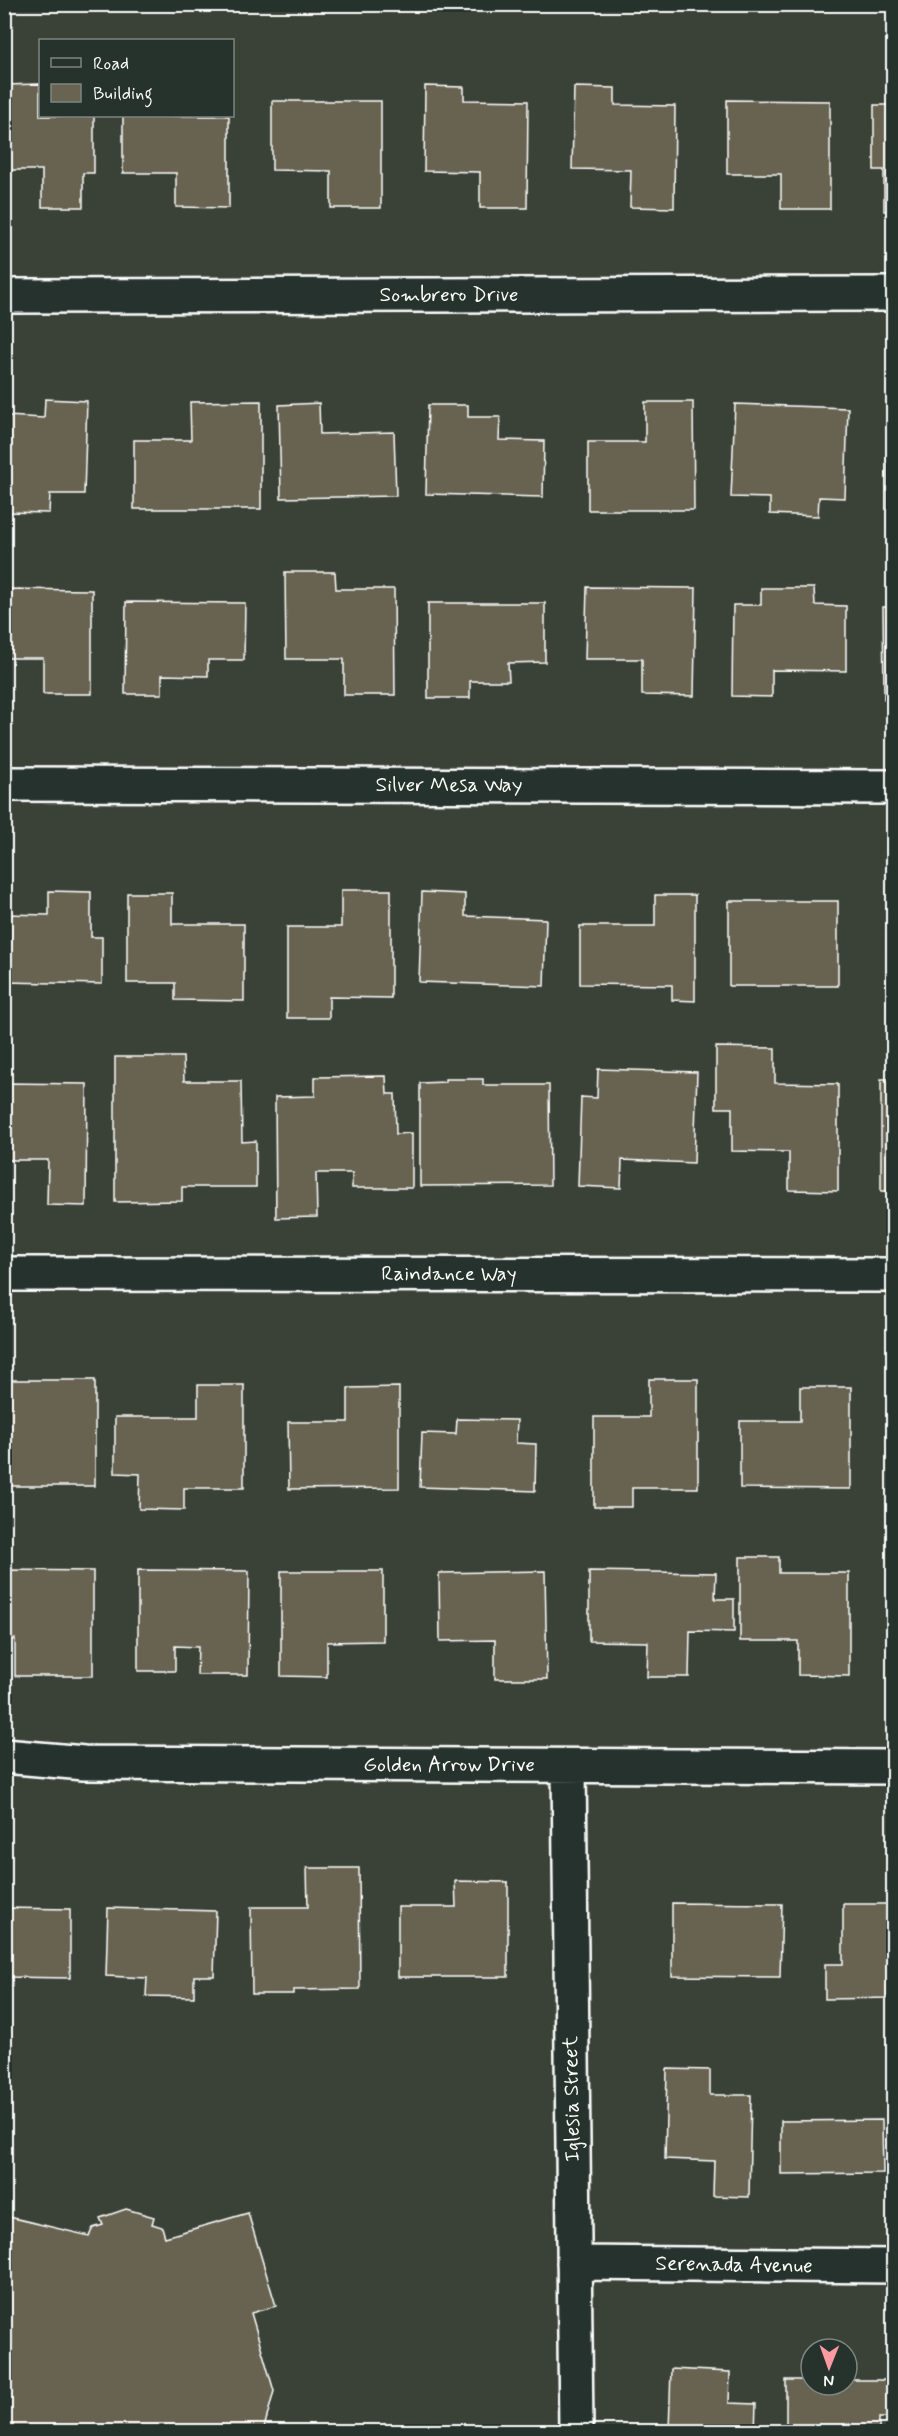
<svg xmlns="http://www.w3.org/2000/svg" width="898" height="2436" viewBox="0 0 898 2436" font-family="Mynerve,sans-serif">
<rect width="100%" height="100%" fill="#3a4238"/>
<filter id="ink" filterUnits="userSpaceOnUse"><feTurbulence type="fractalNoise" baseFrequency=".0167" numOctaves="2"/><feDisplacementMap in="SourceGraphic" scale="12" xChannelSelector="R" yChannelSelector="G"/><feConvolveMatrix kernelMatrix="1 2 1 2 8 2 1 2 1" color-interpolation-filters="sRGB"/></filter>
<g filter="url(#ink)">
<path fill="#686451" stroke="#fff" stroke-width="1.5" d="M40,84V116H94V173H83V207H42V170H4V85Z
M425,86L464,87V100L528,101L527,208H480V172L424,171Z
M574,87L615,88V105L675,106L674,208L630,207L631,170L572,169Z
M727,100L830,101V209H781V174H727Z
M272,101H381V208H331V171L272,170Z
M874,105H894V211H884V170H874Z
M123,116H229V208L176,207V173H123Z
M45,399L87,401L84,494H50L49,513L4,512L6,416L44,418Z
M261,401V509H134V440H191L190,402Z
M645,402H693L694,510H588V442H645Z
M319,403L320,434L394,432L396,496L281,498L279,405Z
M735,404L848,408L845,498L819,497L818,516L770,514V498L731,497Z
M428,405H468V417H500L499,440L544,441L543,497L426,494Z
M888,442H894V530H888Z
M285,572H335L336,589H394L395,695H344V659H286Z
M587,587L696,588L694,696L642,695V659H585Z
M761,588H814L815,605L846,606V671L772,670V697L732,696L733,605H761Z
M4,589L92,590V694H43V658H4Z
M126,602L245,603L244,660H208V676L162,675V694H125Z
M428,603H545V662L508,663L509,681H470V698H428Z
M883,607H894V699H884Z
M341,890H391V998L329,997V1018H287V927H341Z
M49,891L91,892V937H102V984L4,982V914L49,915Z
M422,892L465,894V916L546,919L544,986L419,982Z
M127,893H172V924H244V1001L175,1000V983H127Z
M655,895H695V1001L672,1000V985L580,984V926H655Z
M729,901H838V986H729Z
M887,932H894V1022H888Z
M716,1047L775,1048V1083L838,1084V1191L789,1190V1152L732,1151V1108H716Z
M115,1057H183L184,1081H241L242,1142L256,1141V1187H182V1201L115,1202Z
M598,1069L697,1072L694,1163L622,1160L621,1188L578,1186L581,1097L597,1098Z
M386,1076L387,1094H395L396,1134L412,1133V1188H352V1173H316L317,1217L276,1218L275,1097L315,1096V1077Z
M445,1079H483V1085H549L550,1185L420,1186V1083L445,1082Z
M881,1079H894V1191H881Z
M4,1083L87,1084L86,1206L47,1205L48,1160H4Z
M649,1379H698V1488H632V1507H594V1417H649Z
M4,1380H95V1486H4Z
M198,1385H244V1488H184V1510L139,1509L140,1474L115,1473V1417H198Z
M399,1387V1488L289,1489L288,1422H348V1388Z
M800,1387H851V1489L740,1488V1421H800Z
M457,1419L517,1420L516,1443L536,1444L535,1491L420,1487L422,1433L456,1434Z
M740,1557H779V1573H849V1676L798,1675V1641H740Z
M4,1570L93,1571V1676H15V1639H4Z
M138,1570L249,1571L248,1675H197L198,1647L175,1646V1671H138Z
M281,1571H383V1641L327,1642V1677L281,1676Z
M545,1571L547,1679H495V1640L440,1641L439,1573Z
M589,1571L716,1573L715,1599H734V1632L690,1631L689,1677H647L648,1642L589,1641Z
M891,1573H894V1641H891Z
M307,1868H359L360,1989L293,1990V1994H252L251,1907H308Z
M455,1881L508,1882V1977H398V1907H456Z
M672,1903L782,1904L780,1977L672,1976Z
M843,1904H894V1998L825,1999V1964H843Z
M4,1908L70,1909V1978L4,1977Z
M108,1908L216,1911L214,1976H194V1997L146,1996L147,1978L106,1976Z
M667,2069L710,2070V2095H751L749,2197L713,2196L714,2161L665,2159Z
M882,2120L883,2173L781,2174V2121Z
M126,2209L154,2217L152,2224L162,2227L165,2237L248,2213L276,2306L251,2313L274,2391L263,2432H4L5,2216L89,2236L93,2228L103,2225L100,2218Z
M671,2369L730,2372L729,2403L756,2404L755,2432H669Z
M786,2380H811V2385H847V2380H887V2418H879V2432H786Z"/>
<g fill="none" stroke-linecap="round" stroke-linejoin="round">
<defs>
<path id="minor" d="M4,296L894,294
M4,784L894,787
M4,1274L894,1275
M4,1756L84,1763L894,1767
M569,1766L576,2432
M574,2263L894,2266"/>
</defs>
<use href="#minor" stroke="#fff" stroke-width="38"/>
<use href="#minor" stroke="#26332d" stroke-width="33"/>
</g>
</g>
<g text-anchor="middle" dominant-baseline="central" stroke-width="4.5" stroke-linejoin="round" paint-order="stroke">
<g font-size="21" fill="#fff" stroke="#26332d">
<text x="449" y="295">Sombrero Drive</text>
<text x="449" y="785">Silver Mesa Way</text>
<text x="449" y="1274">Raindance Way</text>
<text x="449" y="1765">Golden Arrow Drive</text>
<text transform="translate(572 2099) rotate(-91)">Iglesia Street</text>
<text transform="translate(734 2265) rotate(1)">Serenada Avenue</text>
</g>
</g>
<rect width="898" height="2436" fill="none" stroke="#26332d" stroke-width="24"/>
<rect x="12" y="12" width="874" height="2412" fill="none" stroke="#fff" stroke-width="2" filter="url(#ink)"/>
<rect x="39" y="39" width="195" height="78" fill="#26332d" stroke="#7d8581" stroke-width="1.5"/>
<rect x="51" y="58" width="30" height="9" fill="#26332d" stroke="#7d8581" stroke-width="1.5"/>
<text x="93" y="69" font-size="18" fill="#ffffff">Road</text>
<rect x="51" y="84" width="30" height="18" fill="#686451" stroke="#7d8581" stroke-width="1.5"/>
<text x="93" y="99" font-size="18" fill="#ffffff">Building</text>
<g transform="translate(829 2367) rotate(181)"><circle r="28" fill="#26332d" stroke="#7d8581" stroke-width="1.5"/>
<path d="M0-4.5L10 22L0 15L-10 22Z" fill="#ff9aa2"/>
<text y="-9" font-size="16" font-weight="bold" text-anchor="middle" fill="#ffffff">N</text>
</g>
</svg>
